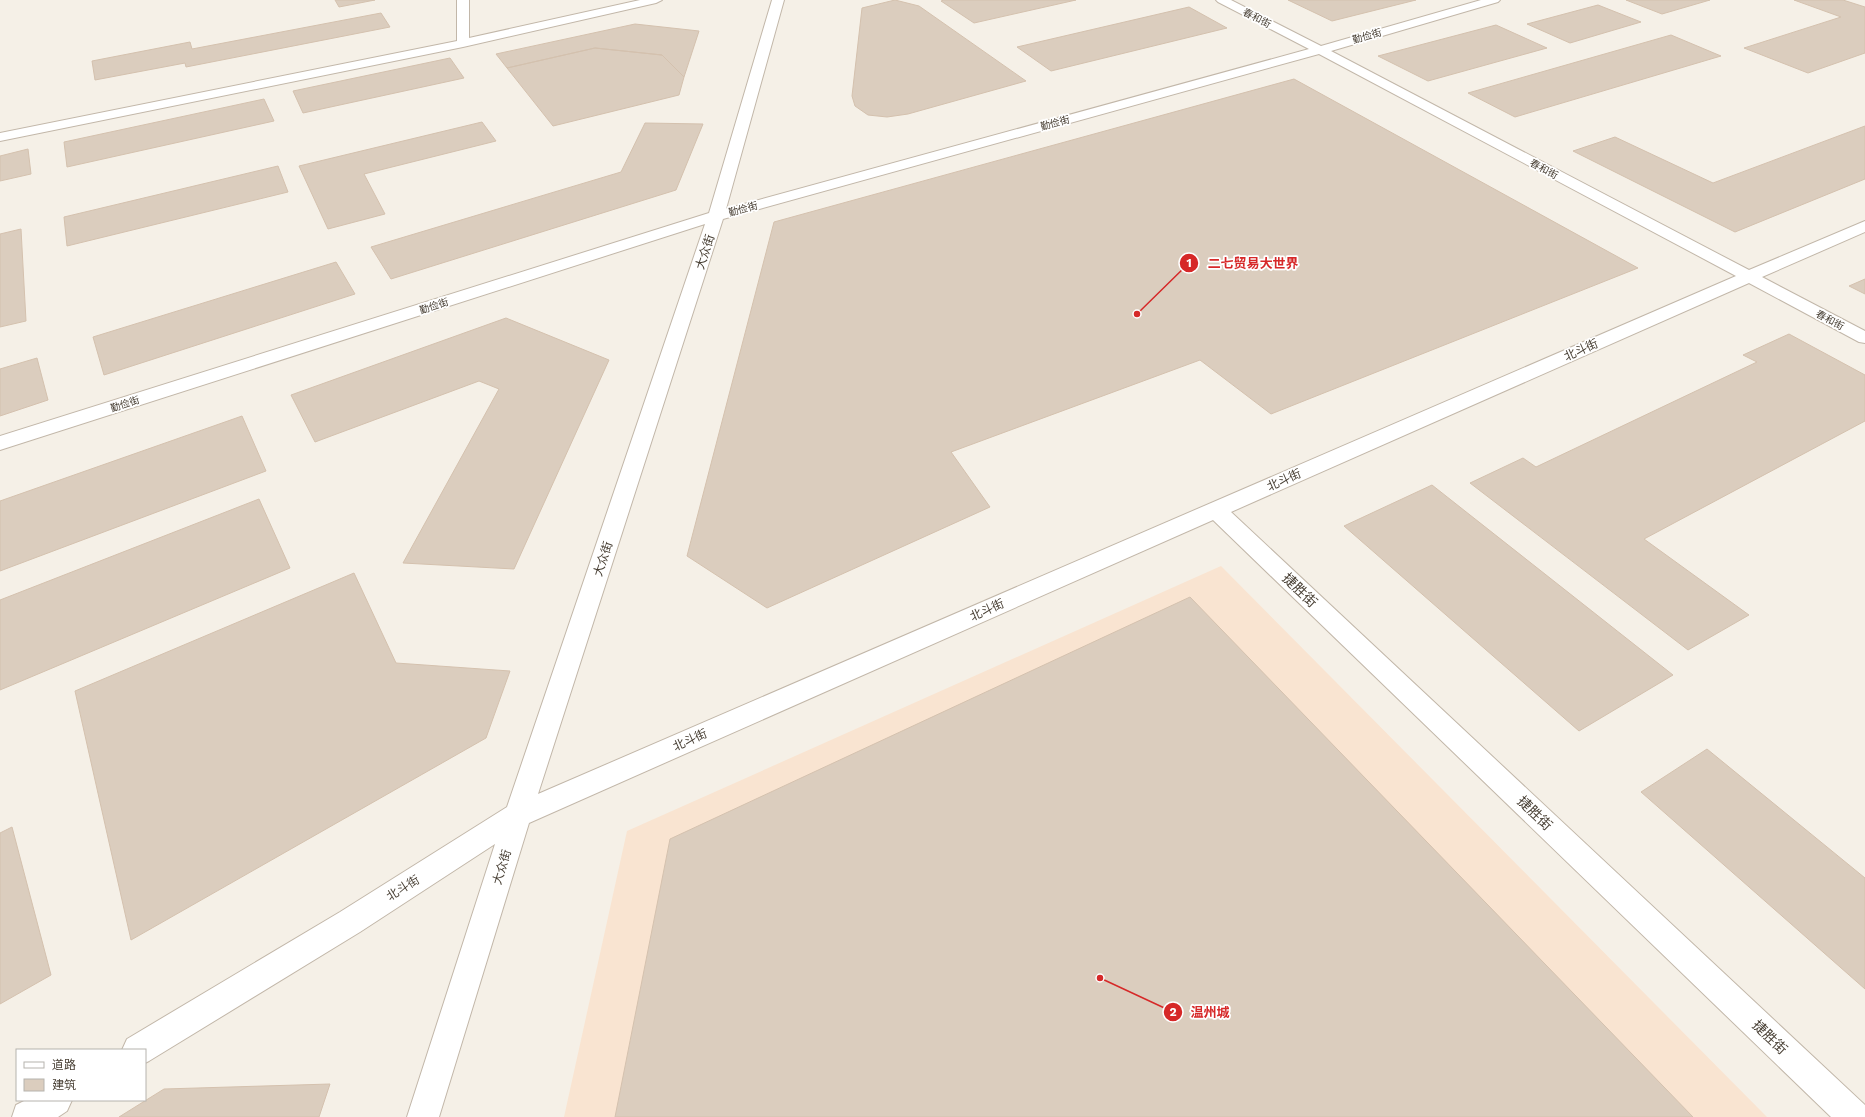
<svg xmlns="http://www.w3.org/2000/svg" width="1865" height="1117" viewBox="0 0 1865 1117" font-family="'Work Sans','Noto Sans SC',sans-serif">
<rect width="100%" height="100%" fill="#f5f0e7"/>
<path fill="#f9e4d1" d="M1221,566L1767,1117H564L627,831Z"/>
<path fill="#dbcdbe" stroke="#d4c1ae" d="M335,0H375L339,7Z
M895,0L919,6L1026,81L908,114L887,117L868,115L855,106L852,96L862,8Z
M944,0H1076L974,23L941,1Z
M1288,0H1416L1332,21Z
M1626,0H1710L1662,14Z
M1794,0H1843L1865,7V53L1808,73L1744,48L1841,17Z
M1598,5L1641,22L1570,43L1527,24Z
M1189,7L1227,28L1051,71L1017,47Z
M381,13L390,27L186,67L185,63L95,80L92,61L190,42L192,49Z
M635,24L699,31L684,77L662,55L595,48L507,68L496,54Z
M1496,25L1547,48L1428,81L1378,56Z
M1671,35L1721,56L1515,117L1468,93Z
M595,48L662,55L684,77L679,95L553,126L507,68Z
M450,58L464,78L303,113L293,91Z
M1294,79L1638,268L1271,414L1200,360L951,452L990,507L767,608L687,556L774,222Z
M264,99L274,121L67,167L64,142Z
M482,122L496,141L364,174L385,214L328,229L299,166Z
M645,123L703,124L676,190L391,279L371,247L621,172Z
M1865,126V179L1735,232L1573,151L1615,137L1713,183Z
M28,149L31,174L0,181V156Z
M278,166L288,192L67,246L64,217Z
M21,229L26,321L0,327V234Z
M336,262L355,294L104,375L93,337Z
M1865,279V294L1849,286Z
M506,318L609,360L514,569L403,563L499,389L479,381L315,442L291,395Z
M1789,334L1865,375V421L1644,539L1749,615L1688,650L1470,483L1523,458L1536,467L1757,362L1743,355Z
M37,358L48,400L0,416V369Z
M242,416L266,471L0,571V501Z
M1432,485L1673,675L1579,731L1344,526Z
M259,499L290,568L0,690V600Z
M354,573L396,663L510,671L486,738L131,940L75,691Z
M1190,597L1693,1117H615L670,839Z
M1707,749L1865,878V989L1641,792Z
M12,827L51,975L0,1004V833Z
M330,1084L319,1117H119L164,1089Z"/>
<g fill="none" stroke-linecap="round" stroke-linejoin="round">
<defs>
<path id="lane" d="M457,0H469V38L640,0H662L656,3L463,47L0,141V133L457,41Z"/>
<path id="street" d="M772,0H784L726,209L1309,49L1218,2L1216,0H1231L1321,46L1481,0H1500L1498,2L1331,51L1749,270L1865,221V232L1762,277L1865,331V343L1859,342L1749,283L1231,512L1865,1105V1117H1831L1213,520L529,823L439,1117H407L495,844L360,932L149,1061L145,1063V1050H122L127,1039L340,912L507,807L705,224L0,450V436L709,213ZM1319,54L1736,276L538,794L723,219Z
M26,1100H72L67,1111L58,1117H12L16,1105Z"/>
</defs>
<use href="#lane" stroke="#c2b7a9" stroke-width="2"/>
<use href="#street" stroke="#c2b7a9" stroke-width="2"/>
<use href="#lane" fill="#fff" fill-rule="evenodd"/>
<use href="#street" fill="#fff" fill-rule="evenodd"/>
</g>
<g text-anchor="middle" dominant-baseline="central" stroke-width="3.5" stroke-linejoin="round" paint-order="stroke">
<g font-size="10" fill="#494035" stroke="#fff">
<text transform="translate(1257 18) rotate(27)">春和街</text>
<text transform="translate(1367 36) rotate(-16)">勤俭街</text>
<text transform="translate(1055 123) rotate(-15)">勤俭街</text>
<text transform="translate(1544 169) rotate(28)">春和街</text>
<text transform="translate(743 209) rotate(-15)">勤俭街</text>
<text transform="translate(434 306) rotate(-18)">勤俭街</text>
<text transform="translate(1830 320) rotate(28)">春和街</text>
<text transform="translate(125 404) rotate(-18)">勤俭街</text>
</g>
<g font-size="12" fill="#494035" stroke="#fff">
<text transform="translate(705 252) rotate(-72)">大众街</text>
<text transform="translate(1581 350) rotate(-24)">北斗街</text>
<text transform="translate(1284 480) rotate(-24)">北斗街</text>
<text transform="translate(603 559) rotate(-72)">大众街</text>
<text transform="translate(987 610) rotate(-24)">北斗街</text>
<text transform="translate(690 740) rotate(-24)">北斗街</text>
<text transform="translate(502 867) rotate(-73)">大众街</text>
<text transform="translate(403 888) rotate(-32)">北斗街</text>
</g>
<g font-size="14" fill="#494035" stroke="#fff">
<text transform="translate(1300 590) rotate(44)">捷胜街</text>
<text transform="translate(1535 813) rotate(44)">捷胜街</text>
<text transform="translate(1770 1037) rotate(44)">捷胜街</text>
</g>
</g>
<path fill="none" stroke="#d62828" stroke-width="1.5" d="M1137 314L1189 263M1100 978L1173 1012"/>
<g fill="#d62828" stroke="#fff" stroke-width="1.5">
<circle cx="1137" cy="314" r="4"/>
<circle cx="1100" cy="978" r="4"/>
<circle cx="1189" cy="263" r="10"/>
<circle cx="1173" cy="1012" r="10"/>
</g>
<g font-size="12" text-anchor="middle" font-weight="bold" fill="#fff">
<text x="1189" y="267">1</text>
<text x="1173" y="1016">2</text>
</g>
<g font-size="13" text-anchor="middle" font-weight="bold" fill="#d62828" stroke="#fff" stroke-width="3.5" stroke-linejoin="round" paint-order="stroke">
<text x="1253" y="268">二七贸易大世界</text>
<text x="1210" y="1017">温州城</text>
</g>
<rect x="16" y="1049" width="130" height="52" fill="#ffffff" stroke="#b6b3ae"/>
<rect x="24" y="1062" width="20" height="6" fill="#ffffff" stroke="#b6b3ae"/>
<text x="52" y="1069" font-size="12" fill="#494035">道路</text>
<rect x="24" y="1079" width="20" height="12" fill="#dbcdbe" stroke="#b6b3ae"/>
<text x="52" y="1089" font-size="12" fill="#494035">建筑</text>
</svg>
